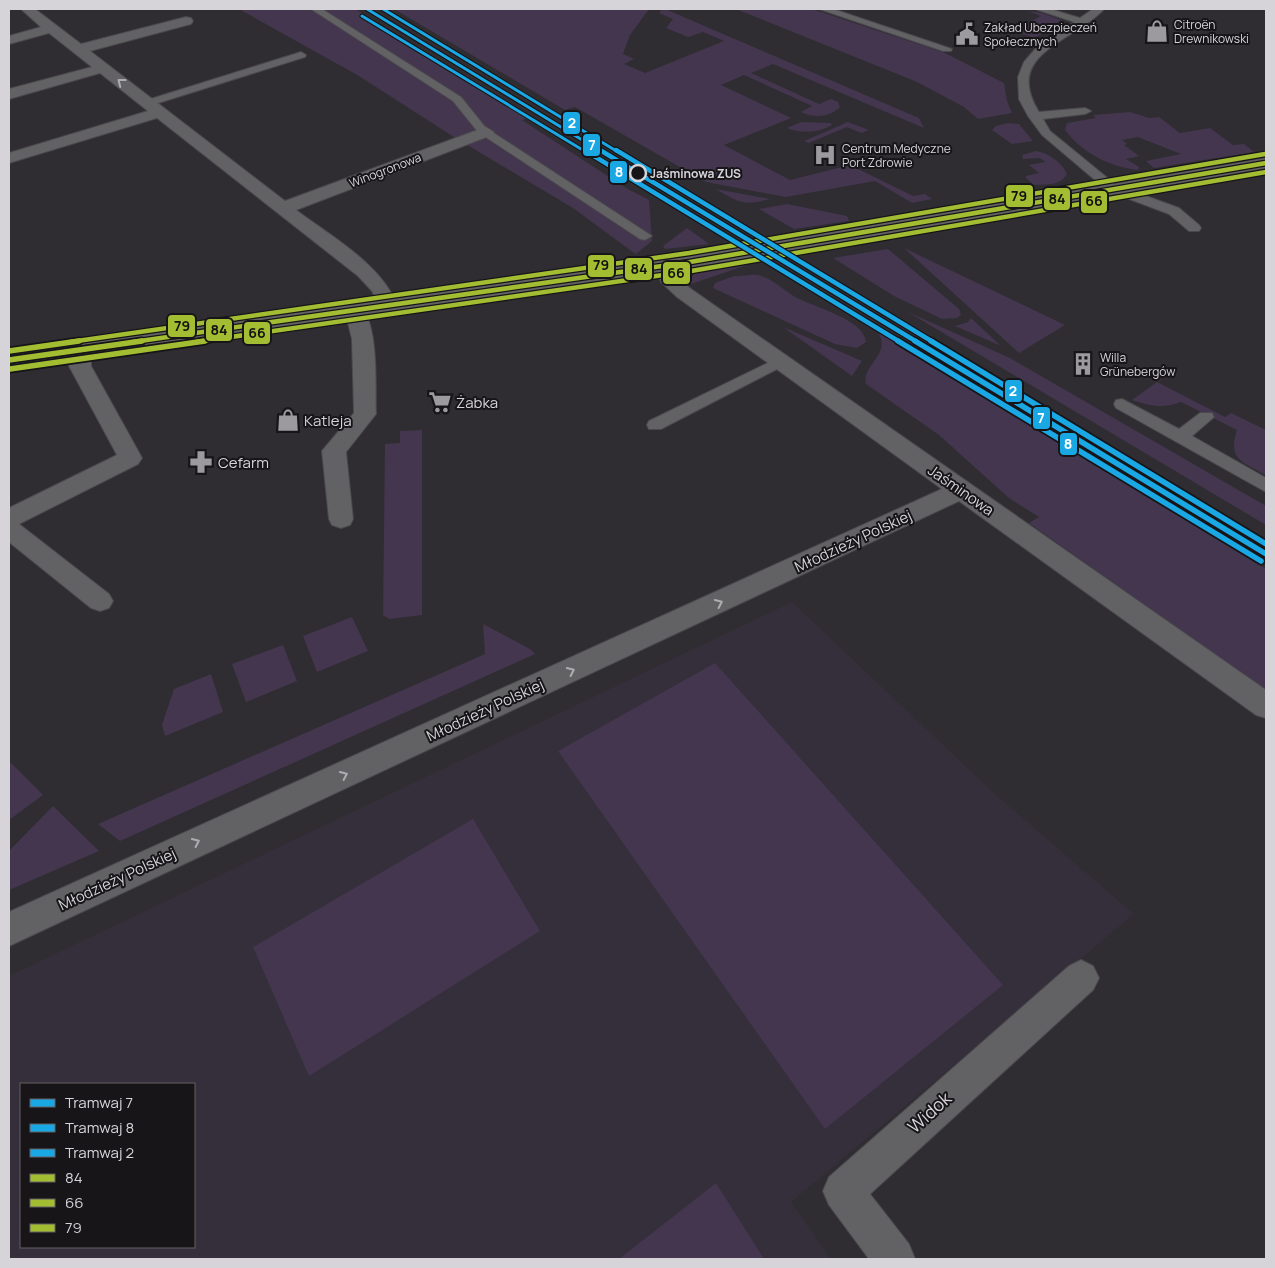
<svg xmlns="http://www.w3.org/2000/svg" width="1275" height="1268" viewBox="0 0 1275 1268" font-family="Manrope,sans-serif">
<rect width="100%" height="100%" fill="#2f2d32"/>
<path fill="#352f3b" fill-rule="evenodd" d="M792,602L995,794L1134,914L791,1202L831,1259H9V976ZM21,1084H194V1247H21Z"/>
<path fill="#43364e" d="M239,9H355L531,117L522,120L626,188L649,200L652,241L636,254L630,250L573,208L457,139L359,76Z
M394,9H649L630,35L623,54L634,59L624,64L645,73L724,41L703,32L688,37L666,28L673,19L659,13L662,9H665L919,118L924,128L773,64L751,73L819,104L831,99L838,102L840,107C829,118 813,118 801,112L812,106L744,75L721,85L791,118L724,145L790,180L850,165L913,196L925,194L932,199L912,203L875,181L786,197L706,182L575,107L565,110Z
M736,9H812L945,53L1004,83L1007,101L1012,113L978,119L964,107L917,82Z
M1028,11L1042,13L1061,20L1035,38L1013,31L1041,16Z
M1130,112L1149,118L1159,117L1180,133L1210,128L1233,145L1244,144L1254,152L1154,168L1146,161L1181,154L1138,137L1122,140L1127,144L1124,145L1139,156L1126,159L1139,167L1138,170C1110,167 1082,153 1065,130L1067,123L1096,118L1093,115Z
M801,122L831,123L832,125C818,133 802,134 787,128Z
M848,122L869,130L861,133L847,127L809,143L804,141Z
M1008,123L1019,124L1033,141L1012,144L992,130L996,126Z
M1036,151C1048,153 1061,161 1067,174C1060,186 1047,184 1034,185L1026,178V176L1039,173L1029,165L1045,162L1040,158L1023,159L1022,155Z
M716,189L770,199C744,206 739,203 716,189Z
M787,204L847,216L849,221L794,229L759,209Z
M687,228L709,244L665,249L663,246Z
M904,248L1065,325L1019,353Z
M888,249L952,303L959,309L961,315L957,318L942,319L894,296L833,258Z
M751,262L753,263L691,284L690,279L693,275L708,268Z
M734,276C743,277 754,273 761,276C774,280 786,292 797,298C814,307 865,320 866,342L857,348L835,344L713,288L715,283Z
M908,312L1010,358L1266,506V525Z
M971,318L999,344V345L955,326L968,322Z
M783,327L862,361L852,376Z
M877,330L1266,569V690L1029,523L1039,517L1009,498L939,435L866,384C861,364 893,356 877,330Z
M1157,382L1225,417L1231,413L1266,430V475C1243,462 1227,460 1237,430L1181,402C1163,409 1150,406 1132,400Z
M422,430V615L389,619L383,615L385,444L400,443V431Z
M352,617L368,651L317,672L303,636Z
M483,624L530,649L535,654L120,841L98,824L485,654Z
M283,645L297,681L246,702L232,664Z
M715,663L1003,985L825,1129L558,751Z
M211,674L223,712L165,736L162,725L174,689Z
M9,761L43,795L9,820Z
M53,806L99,851L9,890V851Z
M473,819L540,931L309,1076L253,947Z
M716,1183L764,1259H619Z"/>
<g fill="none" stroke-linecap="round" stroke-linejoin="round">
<defs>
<path id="service" d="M311,9H322L461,97L486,128L652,236L645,240L640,239L478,132L453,101Z
M819,9H833L952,49L951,51H943Z
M1035,9H1050L1080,18L1093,9H1104C1074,42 1002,53 1039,112L1085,108L1091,111L1085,114L1043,119L1050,131L1116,185L1179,208L1199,225L1201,228L1199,231H1189L1169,214L1108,191L1042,135L1028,116L1019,99L1018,77L1024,62L1037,47L1074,22Z
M301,52L306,55L305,57L152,105H144L142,103L144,101Z
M780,357L785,359L788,362L785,365L661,429H649L647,425L649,421Z
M1122,399L1179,429L1200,413H1212L1214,417L1192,436L1266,478V492L1116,408L1114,404L1116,400Z"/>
<path id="minor" d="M21,9H35L81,44L186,17L191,18L193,21L191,24L90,51L285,201L480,129L486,127L494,132L492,135L296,210C332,237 380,263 398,306L395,310L388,312L381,310L372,291L358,276L157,118L9,163V153L148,111L100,73L9,99V89L92,67L49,33L9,44V36L41,27Z
M666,259L673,261L680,280L691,289L1266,690V718L1256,715L959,501L9,946V912L942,489L677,297L661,282L656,265L659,261Z
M355,305L362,307C379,331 375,385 376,414L346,452L353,519L350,525L341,528L332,525L329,519L322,451L354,413L352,339L345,311L348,307Z
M80,344L87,346L91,350V366L142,458L138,464L19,524L109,594L113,601L109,608L100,611L91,608L9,542V508L117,455L69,366V350L73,346Z
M1081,960L1093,966L1099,978L1093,990L870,1194L909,1244L915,1259H869L829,1205L823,1191L829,1177L1069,966Z"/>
<path id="tertiary" d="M1266,158V168L690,268L9,366V354L690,256Z"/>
</defs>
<use href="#service" stroke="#4a484c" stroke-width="2"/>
<use href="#minor" stroke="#4a484c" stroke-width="2"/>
<use href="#tertiary" stroke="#4a484c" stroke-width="2"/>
<use href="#service" fill="#626163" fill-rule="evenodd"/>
<use href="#minor" fill="#626163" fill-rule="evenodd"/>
<use href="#tertiary" fill="#626163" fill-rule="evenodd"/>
<defs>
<path id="bus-1-far1" d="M133,342L690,262L1266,163"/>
<path id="bus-1" d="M9,360L142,341"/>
<path id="bus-2-far1" d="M196,342L691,271L1266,172"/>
<path id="bus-2" d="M10,369L205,341"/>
<path id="bus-3-far1" d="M70,342L689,253L1265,154"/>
<path id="bus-3" d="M9,351L79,341"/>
</defs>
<use href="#bus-1-far1" stroke="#171518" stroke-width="7"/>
<use href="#bus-1" stroke="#171518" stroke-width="9"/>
<use href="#bus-2-far1" stroke="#171518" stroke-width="7"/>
<use href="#bus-2" stroke="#171518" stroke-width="9"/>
<use href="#bus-3-far1" stroke="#171518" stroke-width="7"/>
<use href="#bus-3" stroke="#171518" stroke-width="9"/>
<use href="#bus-1-far1" stroke="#a2bd31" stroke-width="4.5"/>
<use href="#bus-1" stroke="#a2bd31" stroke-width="5.5"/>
<use href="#bus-2-far1" stroke="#a2bd31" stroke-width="4.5"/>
<use href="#bus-2" stroke="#a2bd31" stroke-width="5.5"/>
<use href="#bus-3-far1" stroke="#a2bd31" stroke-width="4.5"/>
<use href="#bus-3" stroke="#a2bd31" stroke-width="5.5"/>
<defs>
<path id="tram-1-far2" d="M367,9L602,152"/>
<path id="tram-1-far1" d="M600,150L917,342"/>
<path id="tram-1" d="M915,341L1266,554"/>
<path id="tram-2-far2" d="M362,16L586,152"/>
<path id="tram-2-far1" d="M584,150L900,342"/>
<path id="tram-2" d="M898,341L1261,561"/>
<path id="tram-3-far2" d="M383,9L618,152"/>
<path id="tram-3-far1" d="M616,150L933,342"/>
<path id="tram-3" d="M931,341L1266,544"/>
</defs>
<use href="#tram-1-far2" stroke="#171518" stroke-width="5"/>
<use href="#tram-1-far1" stroke="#171518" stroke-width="7"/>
<use href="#tram-1" stroke="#171518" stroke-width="9"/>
<use href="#tram-2-far2" stroke="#171518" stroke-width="5"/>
<use href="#tram-2-far1" stroke="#171518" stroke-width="7"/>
<use href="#tram-2" stroke="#171518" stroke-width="9"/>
<use href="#tram-3-far2" stroke="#171518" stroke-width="5"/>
<use href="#tram-3-far1" stroke="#171518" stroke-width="7"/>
<use href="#tram-3" stroke="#171518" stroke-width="9"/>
<use href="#tram-1-far2" stroke="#1aa8e4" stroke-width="3"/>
<use href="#tram-1-far1" stroke="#1aa8e4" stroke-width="4.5"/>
<use href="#tram-1" stroke="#1aa8e4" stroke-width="5.5"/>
<use href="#tram-2-far2" stroke="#1aa8e4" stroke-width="3"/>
<use href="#tram-2-far1" stroke="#1aa8e4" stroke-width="4.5"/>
<use href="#tram-2" stroke="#1aa8e4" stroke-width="5.5"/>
<use href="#tram-3-far2" stroke="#1aa8e4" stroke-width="3"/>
<use href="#tram-3-far1" stroke="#1aa8e4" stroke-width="4.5"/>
<use href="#tram-3" stroke="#1aa8e4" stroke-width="5.5"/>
</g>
<defs><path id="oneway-chevron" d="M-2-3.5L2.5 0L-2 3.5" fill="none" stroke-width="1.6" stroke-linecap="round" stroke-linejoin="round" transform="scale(1.25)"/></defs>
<g stroke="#aeacb0">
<use href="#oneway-chevron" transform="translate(121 82) rotate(-142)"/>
<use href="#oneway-chevron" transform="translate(719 603) rotate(-25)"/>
<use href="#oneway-chevron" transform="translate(571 671) rotate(-25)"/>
<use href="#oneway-chevron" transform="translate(344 775) rotate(-25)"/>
<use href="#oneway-chevron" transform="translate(196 842) rotate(-25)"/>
</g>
<defs>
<symbol id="shop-bare" viewBox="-9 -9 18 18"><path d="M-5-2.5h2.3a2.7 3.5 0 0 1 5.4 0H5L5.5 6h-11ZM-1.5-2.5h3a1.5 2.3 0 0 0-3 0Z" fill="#9c9a9f" stroke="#171518" stroke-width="2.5" paint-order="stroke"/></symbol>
<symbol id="civic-bare" viewBox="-9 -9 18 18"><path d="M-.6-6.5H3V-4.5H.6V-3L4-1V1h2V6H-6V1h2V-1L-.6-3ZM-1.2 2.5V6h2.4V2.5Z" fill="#9c9a9f" stroke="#171518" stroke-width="2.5" paint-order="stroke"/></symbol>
<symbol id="hospital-bare" viewBox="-9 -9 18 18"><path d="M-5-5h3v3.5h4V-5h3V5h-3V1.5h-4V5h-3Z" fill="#9c9a9f" stroke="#171518" stroke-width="2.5" paint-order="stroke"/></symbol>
<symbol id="building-bare" viewBox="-9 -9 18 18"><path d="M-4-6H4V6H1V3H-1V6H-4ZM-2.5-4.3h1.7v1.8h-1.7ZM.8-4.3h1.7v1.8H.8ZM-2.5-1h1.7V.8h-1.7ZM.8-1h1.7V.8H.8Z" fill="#9c9a9f" stroke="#171518" stroke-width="2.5" paint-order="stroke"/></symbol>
<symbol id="supermarket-bare" viewBox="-9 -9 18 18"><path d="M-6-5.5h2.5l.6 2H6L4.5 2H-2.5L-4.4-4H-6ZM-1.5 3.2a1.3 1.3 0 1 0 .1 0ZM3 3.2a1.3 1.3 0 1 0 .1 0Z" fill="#9c9a9f" stroke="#171518" stroke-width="2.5" paint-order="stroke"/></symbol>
<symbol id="pharmacy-bare" viewBox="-9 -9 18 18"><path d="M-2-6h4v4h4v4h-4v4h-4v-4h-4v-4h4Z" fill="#9c9a9f" stroke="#171518" stroke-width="2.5" paint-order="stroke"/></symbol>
</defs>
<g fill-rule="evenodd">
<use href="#shop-bare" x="1141" y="15" width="32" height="32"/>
<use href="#civic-bare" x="951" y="18" width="32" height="32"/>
<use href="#hospital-bare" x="809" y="139" width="32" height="32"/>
<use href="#building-bare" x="1067" y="348" width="32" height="32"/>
<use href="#supermarket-bare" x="424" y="386" width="32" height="32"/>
<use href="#shop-bare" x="272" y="404" width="32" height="32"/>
<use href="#pharmacy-bare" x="185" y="446" width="32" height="32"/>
</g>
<circle fill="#171518" stroke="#d7d4d9" stroke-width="2.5" cx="638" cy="173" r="8"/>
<g text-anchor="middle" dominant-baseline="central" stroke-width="4" stroke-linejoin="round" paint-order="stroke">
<g font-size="12" fill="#d7d4d9" stroke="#171518" text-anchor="start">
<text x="1174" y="24">Citroën<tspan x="1174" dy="14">Drewnikowski</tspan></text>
<text x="984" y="27">Zakład Ubezpieczeń<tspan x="984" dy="14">Społecznych</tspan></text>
<text x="842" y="148">Centrum Medyczne<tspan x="842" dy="14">Port Zdrowie</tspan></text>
<text x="1100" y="357">Willa<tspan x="1100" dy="14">Grünebergów</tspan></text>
</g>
<g font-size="12" fill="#d7d4d9" stroke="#171518">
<text transform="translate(385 170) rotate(-21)">Winogronowa</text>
</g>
<g font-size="12" font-weight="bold" fill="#d7d4d9" stroke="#171518" text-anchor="start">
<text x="650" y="173">Jaśminowa ZUS</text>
</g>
<g font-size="15" fill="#d7d4d9" stroke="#171518" text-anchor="start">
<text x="456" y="402">Żabka</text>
<text x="304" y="420">Katleja</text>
<text x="218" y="462">Cefarm</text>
</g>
<g font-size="15" fill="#d7d4d9" stroke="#171518">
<text transform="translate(961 490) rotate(35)">Jaśminowa</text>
<text transform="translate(853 541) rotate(-25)">Młodzieży Polskiej</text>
<text transform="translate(485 710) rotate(-25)">Młodzieży Polskiej</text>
<text transform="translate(117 879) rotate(-25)">Młodzieży Polskiej</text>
</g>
<g font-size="18" fill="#d7d4d9" stroke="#171518">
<text transform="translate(929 1112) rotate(-42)">Widok</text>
</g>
</g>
<g stroke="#171518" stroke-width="2">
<rect x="562" y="111" width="19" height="24" rx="5" fill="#1aa8e4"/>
<rect x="582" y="133" width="19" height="24" rx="5" fill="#1aa8e4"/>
<rect x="609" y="160" width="19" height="24" rx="5" fill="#1aa8e4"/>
<rect x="1005" y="184" width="29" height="24" rx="5" fill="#a2bd31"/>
<rect x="1043" y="187" width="28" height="24" rx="5" fill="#a2bd31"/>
<rect x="1080" y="190" width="28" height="24" rx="5" fill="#a2bd31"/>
<rect x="587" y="254" width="28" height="24" rx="5" fill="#a2bd31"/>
<rect x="624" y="257" width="29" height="24" rx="5" fill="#a2bd31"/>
<rect x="662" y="261" width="29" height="24" rx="5" fill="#a2bd31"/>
<rect x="167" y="314" width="29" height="24" rx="5" fill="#a2bd31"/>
<rect x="205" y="318" width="28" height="24" rx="5" fill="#a2bd31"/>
<rect x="243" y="321" width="28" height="24" rx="5" fill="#a2bd31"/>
<rect x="1004" y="379" width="19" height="24" rx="5" fill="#1aa8e4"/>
<rect x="1032" y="406" width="19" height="24" rx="5" fill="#1aa8e4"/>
<rect x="1059" y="432" width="19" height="24" rx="5" fill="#1aa8e4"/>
</g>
<g font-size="14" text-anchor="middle" font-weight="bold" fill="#fff">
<text x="572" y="128">2</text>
<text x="592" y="150">7</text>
<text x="619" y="177">8</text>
<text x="1013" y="396">2</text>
<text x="1041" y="423">7</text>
<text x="1068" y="449">8</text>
</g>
<g font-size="14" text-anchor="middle" font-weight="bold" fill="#111">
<text x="1019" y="201">79</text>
<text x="1057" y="204">84</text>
<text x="1094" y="206">66</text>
<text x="601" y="270">79</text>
<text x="639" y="274">84</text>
<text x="676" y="278">66</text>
<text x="182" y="331">79</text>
<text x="219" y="335">84</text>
<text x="257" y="338">66</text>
</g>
<rect width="1275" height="1268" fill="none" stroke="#d7d4d9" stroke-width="20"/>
<rect x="20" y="1083" width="175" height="165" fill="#171518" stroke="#646165"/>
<rect x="30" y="1099" width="25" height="8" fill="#1aa8e4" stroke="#646165"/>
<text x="65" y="1108" font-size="15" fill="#d7d4d9">Tramwaj 7</text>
<rect x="30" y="1124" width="25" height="8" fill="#1aa8e4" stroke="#646165"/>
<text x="65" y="1133" font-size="15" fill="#d7d4d9">Tramwaj 8</text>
<rect x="30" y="1149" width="25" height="8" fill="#1aa8e4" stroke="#646165"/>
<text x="65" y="1158" font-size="15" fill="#d7d4d9">Tramwaj 2</text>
<rect x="30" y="1174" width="25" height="8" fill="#a2bd31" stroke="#646165"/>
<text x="65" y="1183" font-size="15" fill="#d7d4d9">84</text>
<rect x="30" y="1199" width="25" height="8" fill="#a2bd31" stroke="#646165"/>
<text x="65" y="1208" font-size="15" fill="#d7d4d9">66</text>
<rect x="30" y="1224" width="25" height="8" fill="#a2bd31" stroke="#646165"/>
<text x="65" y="1233" font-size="15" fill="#d7d4d9">79</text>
</svg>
